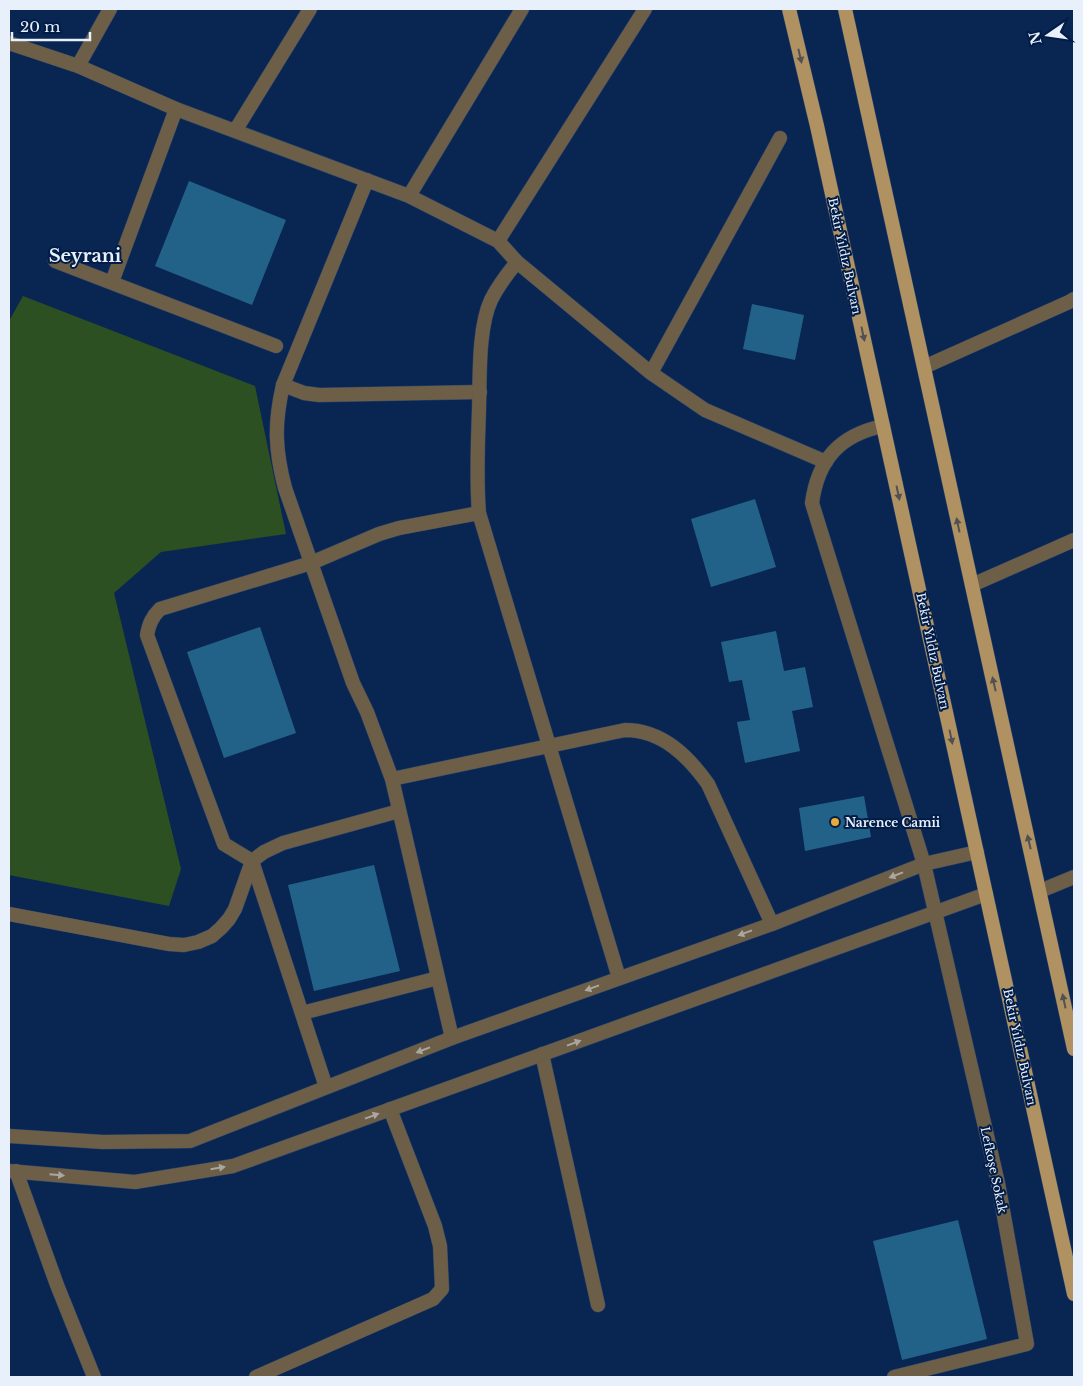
<svg xmlns="http://www.w3.org/2000/svg" width="1083" height="1386" viewBox="0 0 1083 1386" font-family="'Libre Baskerville',serif">
<rect width="100%" height="100%" fill="#092653"/>
<path fill="#2c5022" d="M23,296L255,386L286,534L161,552L114,593L181,869L169,906L9,875V321Z"/>
<path fill="#236288" d="M189,181L286,220L252,305L155,266Z
M752,304L804,315L795,360L743,349Z
M755,499L776,567L711,587L691,519Z
M260,627L296,733L224,758L187,652Z
M776,631L784,671L805,667L813,707L792,711L800,751L745,763L737,722L750,720L742,680L729,682L721,642Z
M864,796L871,837L805,851L799,808Z
M374,865L400,971L314,991L288,885Z
M958,1220L987,1339L902,1360L873,1241Z"/>
<g fill="none" stroke-linecap="round" stroke-linejoin="round">
<defs>
<path id="service" d="M55,261L276,346
M112,282L176,109
M283,385L304,393L319,395L480,392
M256,1377L433,1299L442,1289L440,1246L435,1226L390,1109"/>
<path id="minor" d="M9,43L78,66L176,109L409,196L498,241L517,262L651,373L705,410L826,462
M78,66L110,9
M235,131L310,9
M367,180L283,385C274,424 275,450 285,488L353,683L367,712L392,779L452,1038
M409,196L522,9
M498,241L645,9
M517,262C507,274 498,286 491,300C478,328 480,378 479,409C478,444 476,478 479,513L619,978
M924,367L1069,302L1074,299
M651,373L780,138
M883,426C840,435 818,459 812,503L924,864L998,1183L1027,1344L894,1377
M972,585L1074,540
M392,779L625,730C662,730 688,756 708,784L772,924
M1040,891L1074,877
M9,914L169,944L184,945L198,942L212,936L221,928L229,919L235,909L252,861L264,852L283,843L399,811
M302,1013L438,978
M542,1054L598,1305
M326,1087L252,861L224,844L147,635C149,624 152,617 160,609L311,563L379,534L399,528L479,513
M16,1171L57,1285L94,1377"/>
<path id="tertiary" d="M9,1136L103,1142L190,1141L452,1038L772,924L924,864L977,852
M9,1171L135,1182L233,1166L986,894"/>
<path id="primary" d="M789,9L817,126L1074,1294
M845,9L1074,1049"/>
</defs>
<use href="#service" stroke="#28426b" stroke-width="15"/>
<use href="#minor" stroke="#28426b" stroke-width="15"/>
<use href="#tertiary" stroke="#28426b" stroke-width="15"/>
<use href="#primary" stroke="#28426b" stroke-width="15"/>
<use href="#service" stroke="#6c5e47" stroke-width="14"/>
<use href="#minor" stroke="#6c5e47" stroke-width="14"/>
<use href="#tertiary" stroke="#6c5e47" stroke-width="14"/>
<use href="#primary" stroke="#b09262" stroke-width="14"/>
</g>
<defs><path id="oneway-solid" d="M-6-.8H1V-3.2L6.5 0L1 3.2V.8H-6Z" transform="scale(1.25)"/></defs>
<g fill="#505153">
<use href="#oneway-solid" transform="translate(800 56) rotate(77)"/>
<use href="#oneway-solid" transform="translate(863 334) rotate(78)"/>
<use href="#oneway-solid" transform="translate(898 493) rotate(78)"/>
<use href="#oneway-solid" transform="translate(958 525) rotate(-102)"/>
<use href="#oneway-solid" transform="translate(994 684) rotate(-103)"/>
<use href="#oneway-solid" transform="translate(951 737) rotate(78)"/>
<use href="#oneway-solid" transform="translate(1029 842) rotate(-103)"/>
<use href="#oneway-solid" transform="translate(1064 1001) rotate(-102)"/>
</g>
<g fill="#aaa7a1">
<use href="#oneway-solid" transform="translate(896 875) rotate(159)"/>
<use href="#oneway-solid" transform="translate(745 933) rotate(160)"/>
<use href="#oneway-solid" transform="translate(592 988) rotate(160)"/>
<use href="#oneway-solid" transform="translate(574 1043) rotate(-20)"/>
<use href="#oneway-solid" transform="translate(423 1050) rotate(159)"/>
<use href="#oneway-solid" transform="translate(372 1116) rotate(-20)"/>
<use href="#oneway-solid" transform="translate(218 1168) rotate(-9)"/>
<use href="#oneway-solid" transform="translate(57 1175) rotate(5)"/>
</g>
<circle fill="#e8ab37" stroke="#011c47" stroke-width="2" cx="835" cy="822" r="5"/>
<g text-anchor="middle" dominant-baseline="central" stroke-width="4" stroke-linejoin="round" paint-order="stroke">
<g font-size="12" fill="#e8f0fb" stroke="#011c47">
<text transform="translate(845 256) rotate(78)">Bekir Yıldız Bulvarı</text>
<text transform="translate(933 651) rotate(78)">Bekir Yıldız Bulvarı</text>
<text transform="translate(1020 1047) rotate(78)">Bekir Yıldız Bulvarı</text>
<text transform="translate(994 1170) rotate(78)">Lefkoşe Sokak</text>
</g>
<g font-size="12" font-weight="bold" fill="#e8f0fb" stroke="#011c47" text-anchor="start">
<text x="845" y="822">Narence Camii</text>
</g>
<g font-size="18" font-weight="bold" fill="#e8f0fb" stroke="#011c47">
<text x="85" y="256">Seyrani</text>
</g>
</g>
<rect width="1083" height="1386" fill="none" stroke="#e8f0fb" stroke-width="20"/>
<g transform="translate(1048 35) rotate(257)" stroke="#011c47" stroke-width="4" paint-order="stroke">
<path d="M0-4L9 19L0 12L-9 19Z" fill="#e8f0fb"/>
<text y="-8" font-size="14" font-weight="bold" text-anchor="middle" fill="#e8f0fb">N</text>
</g>
<path d="M12 32v8h78v-8" fill="none" stroke="#e8f0fb" stroke-width="2.5"/>
<text x="20" y="32" font-size="15" fill="#e8f0fb" stroke="#011c47" stroke-width="4" paint-order="stroke">20 m</text>
</svg>
